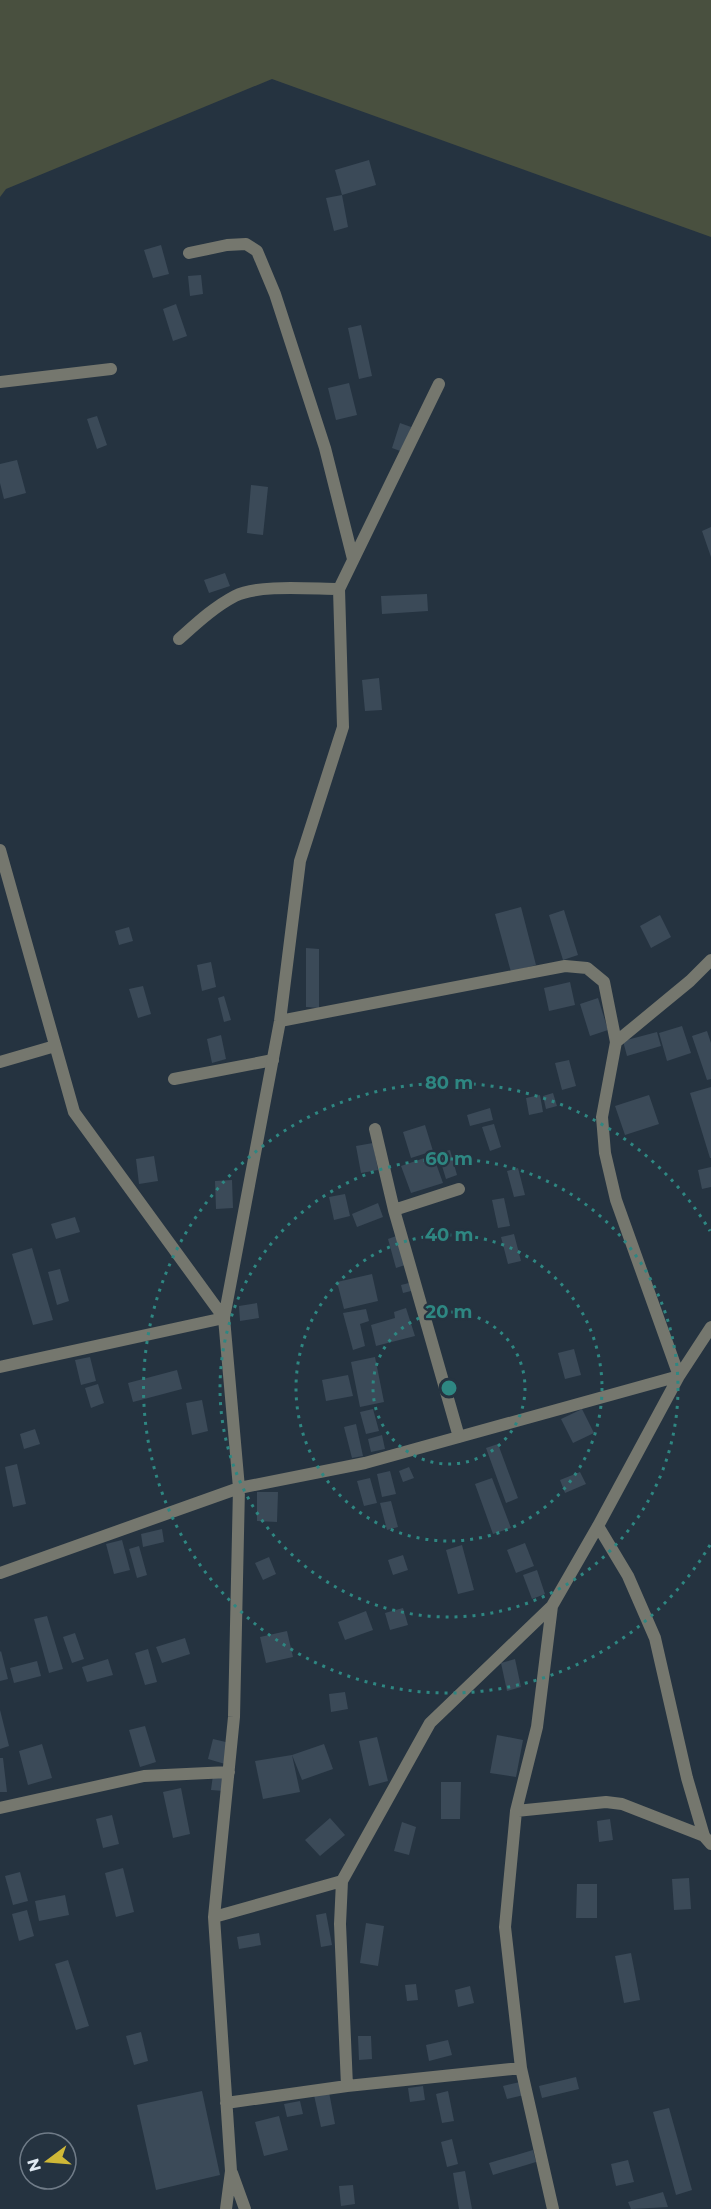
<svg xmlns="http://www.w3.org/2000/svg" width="711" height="2209" viewBox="0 0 711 2209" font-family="Montserrat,sans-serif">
<rect width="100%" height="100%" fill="#253340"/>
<path fill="#49503f" d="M0,0H711V237L272,79L6,189L0,197Z"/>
<path fill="#3b4a58" d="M369,160L376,185L342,195L348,227L334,231L326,198L342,195L335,170Z
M161,245L169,274L153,278L144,250Z
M201,275L203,294L190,296L188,276Z
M176,304L187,336L173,341L163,309Z
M361,325L372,376L359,379L348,328Z
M349,383L357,415L336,420L328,388Z
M97,416L107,445L97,449L87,419Z
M400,423L411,427L403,452L392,448Z
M17,460L26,493L4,499L0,483V464Z
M251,485L268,487L263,535L247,533Z
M711,527V557L702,531Z
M225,573L230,586L209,593L204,580Z
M427,594L428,611L382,614L381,596Z
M379,678L382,710L365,711L362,680Z
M521,907L536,965L511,972L495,914Z
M564,910L578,955L563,960L549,915Z
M660,915L671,937L651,948L640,926Z
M129,927L133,941L119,945L115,931Z
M306,948L319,949V1008L306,1007Z
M211,962L216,987L202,991L197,965Z
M570,982L575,1005L549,1011L544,988Z
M143,986L151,1014L138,1018L129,989Z
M224,996L231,1020L224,1022L218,998Z
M598,998L608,1030L590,1036L580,1004Z
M682,1026L691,1053L667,1061L659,1033Z
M707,1031L711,1043V1079L707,1080L692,1036Z
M657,1032L661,1046L627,1056L623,1041Z
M221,1035L226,1059L212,1063L207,1039Z
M569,1060L576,1086L562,1090L555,1063Z
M711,1087V1158H710L690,1093Z
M553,1093L557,1106L546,1109L543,1096Z
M540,1095L543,1112L529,1115L526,1098Z
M649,1095L659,1124L625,1135L615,1106Z
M490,1108L493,1120L470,1126L467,1115Z
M494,1124L501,1147L490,1151L482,1127Z
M425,1125L433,1151L411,1158L403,1132Z
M373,1143L378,1170L361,1173L356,1146Z
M450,1150L457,1175L446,1179L438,1153Z
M433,1155L443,1183L411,1193L401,1166Z
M154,1156L158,1181L139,1184L136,1159Z
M711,1167V1187L702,1189L698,1170Z
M518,1168L525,1195L514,1197L507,1171Z
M232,1180L233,1208L216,1209L215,1181Z
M345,1194L350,1216L334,1220L329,1197Z
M504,1198L510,1226L498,1228L492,1200Z
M378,1203L383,1217L357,1227L352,1214Z
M75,1217L80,1232L56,1239L51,1224Z
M514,1234L521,1261L508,1264L501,1237Z
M399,1235L408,1264L396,1268L388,1239Z
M32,1248L53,1320L33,1325L12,1254Z
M60,1269L69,1301L57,1305L48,1272Z
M372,1274L378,1301L344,1309L337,1282Z
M413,1282L415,1290L403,1293L401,1285Z
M257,1303L259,1318L240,1321L239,1306Z
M406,1308L415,1336L376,1346L371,1325L395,1318L394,1312Z
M366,1309L369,1321L360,1324L365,1346L353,1350L343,1313Z
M574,1349L581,1375L565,1379L558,1353Z
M90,1357L96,1381L81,1385L75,1360Z
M375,1357L384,1402L360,1407L351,1362Z
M177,1370L182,1389L133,1402L128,1383Z
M348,1375L353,1396L326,1401L322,1380Z
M98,1384L104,1403L91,1408L85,1388Z
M202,1400L208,1431L192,1435L186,1403Z
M373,1409L379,1431L366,1434L360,1412Z
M582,1409L594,1433L573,1443L561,1419Z
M356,1424L363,1456L352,1458L344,1427Z
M35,1429L40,1444L24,1449L20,1434Z
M382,1435L385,1449L371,1452L368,1439Z
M498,1444L518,1498L506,1503L486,1448Z
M17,1464L26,1504L13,1507L5,1467Z
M409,1467L414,1478L403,1482L399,1471Z
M390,1471L396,1494L382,1497L377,1474Z
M580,1472L586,1484L565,1493L560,1480Z
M370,1478L377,1503L364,1506L357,1481Z
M492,1478L511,1528L493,1534L475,1484Z
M257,1492H278L277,1522L257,1521Z
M391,1501L398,1527L387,1530L380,1503Z
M162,1529L164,1542L143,1547L141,1534Z
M122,1540L130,1570L114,1574L106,1544Z
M525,1543L534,1566L516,1573L507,1550Z
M462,1545L474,1590L458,1594L446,1550Z
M139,1546L147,1575L137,1578L129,1549Z
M403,1555L408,1570L393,1575L388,1560Z
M269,1557L276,1574L263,1580L255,1563Z
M537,1570L545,1594L532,1599L523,1575Z
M403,1608L408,1625L390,1630L385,1613Z
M366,1611L373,1630L345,1640L338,1622Z
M47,1616L63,1669L49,1673L34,1619Z
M287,1631L293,1657L266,1663L260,1637Z
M75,1633L84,1659L72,1663L63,1637Z
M185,1638L190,1654L162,1663L156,1647Z
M148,1649L157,1682L145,1685L135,1653Z
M1,1651L8,1679L0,1681V1652Z
M108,1659L113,1675L87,1682L82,1667Z
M515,1659L521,1687L507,1691L501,1663Z
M37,1661L41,1676L14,1683L10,1668Z
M345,1692L348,1709L331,1712L329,1694Z
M0,1710L9,1746L0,1749Z
M145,1726L156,1762L140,1767L129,1730Z
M497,1735L523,1740L516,1777L490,1773Z
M377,1737L388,1781L369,1786L359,1741Z
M213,1739L230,1743L225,1764L208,1759Z
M42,1744L52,1778L28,1785L19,1751Z
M324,1744L333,1769L302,1780L292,1755Z
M292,1755L300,1792L263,1799L255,1761Z
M0,1758H3L7,1792H0Z
M213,1775L226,1776L224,1791L211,1790Z
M441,1782H461L460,1819H441Z
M181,1788L190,1834L173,1838L163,1792Z
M112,1815L119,1844L103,1848L96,1819Z
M330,1818L345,1835L320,1856L305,1840Z
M610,1819L613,1840L599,1842L597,1821Z
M402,1822L416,1827L409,1855L394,1851Z
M123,1868L134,1912L116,1917L105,1873Z
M20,1872L28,1901L13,1905L5,1876Z
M689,1878L691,1909L674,1910L672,1879Z
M577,1884H597V1918H576Z
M65,1895L69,1915L39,1921L35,1901Z
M27,1910L34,1936L19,1941L12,1914Z
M326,1913L332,1945L321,1947L316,1915Z
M366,1923L384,1926L378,1966L360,1963Z
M259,1933L261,1945L239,1949L237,1937Z
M631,1953L640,2000L624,2003L615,1956Z
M68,1960L89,2026L76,2030L55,1964Z
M416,1984L418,2000L407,2001L405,1985Z
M470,1986L474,2003L458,2007L455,1990Z
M141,2032L148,2061L134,2065L126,2036Z
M358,2036H371L372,2059L359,2060Z
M448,2040L452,2055L429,2061L426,2045Z
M576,2077L579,2089L542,2098L539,2086Z
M520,2082L524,2095L507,2099L503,2086Z
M423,2086L425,2100L410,2102L408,2088Z
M202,2091L220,2175L156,2190L137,2105Z
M448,2091L454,2121L442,2123L436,2094Z
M329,2092L335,2124L321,2127L314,2095Z
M300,2101L303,2114L287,2117L284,2104Z
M669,2108L692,2190L676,2195L653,2112Z
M279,2116L288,2150L264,2156L255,2122Z
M452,2139L458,2164L447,2167L441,2142Z
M533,2150L536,2162L493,2175L489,2163Z
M628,2160L634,2182L616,2186L611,2164Z
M465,2171L472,2209H459L453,2173Z
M353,2185L355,2204L341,2206L339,2186Z
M663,2192L668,2207L631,2209L628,2202Z"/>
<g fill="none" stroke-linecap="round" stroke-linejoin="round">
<path stroke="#75776e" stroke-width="12" d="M174,1079L273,1060"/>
<path stroke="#75776e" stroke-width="12" d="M189,253L227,245L246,244L257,251L275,294L325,448L353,559
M0,382L111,369
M179,639C197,623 214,607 235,596C259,584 312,589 339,589
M0,850L74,1112L224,1318L280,1021L300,861L343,727L339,589L439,384
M280,1021L565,966L587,968L604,982L616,1042L602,1117L605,1153L616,1200L679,1376L598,1526L552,1606L430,1723L342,1881L340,1924L347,2086
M616,1042L690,981L711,960
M0,1062L55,1046
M375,1129L394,1210L459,1437
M394,1210L459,1189
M0,1367L224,1318L239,1488L365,1463L679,1376L711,1327
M598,1526L628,1576L655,1638L687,1778L704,1836L711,1844
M0,1573L239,1488L234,1717L214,1917L231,2171L226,2209
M552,1606L537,1727L516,1811L505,1927L521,2068L553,2209
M0,1808L144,1776L229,1772
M516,1811L606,1802L622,1804L704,1836
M214,1917L342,1881
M226,2103L347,2086L521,2068
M232,2173L245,2209"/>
</g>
<g fill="none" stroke="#2e8782" stroke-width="3" stroke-dasharray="3 6">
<circle cx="449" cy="1388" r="76"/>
<circle cx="449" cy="1388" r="153"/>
<circle cx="449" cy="1388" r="229"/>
<path d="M710 1545A305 305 0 1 1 710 1231"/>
</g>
<circle cx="449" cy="1388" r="9" fill="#2e8782" stroke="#253340" stroke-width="3"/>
<g font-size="18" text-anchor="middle" font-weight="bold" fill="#2e8782" stroke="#253340" stroke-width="4.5" stroke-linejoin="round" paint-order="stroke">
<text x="449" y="1089">80 m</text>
<text x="449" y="1165">60 m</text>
<text x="449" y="1241">40 m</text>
<text x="449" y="1318">20 m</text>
</g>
<g transform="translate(48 2161) rotate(254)"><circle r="28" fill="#253340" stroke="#707c88" stroke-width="1.5"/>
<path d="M0-4.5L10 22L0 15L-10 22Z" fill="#cfb837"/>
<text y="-9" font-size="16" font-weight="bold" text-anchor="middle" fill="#e1eaf3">N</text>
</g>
</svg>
